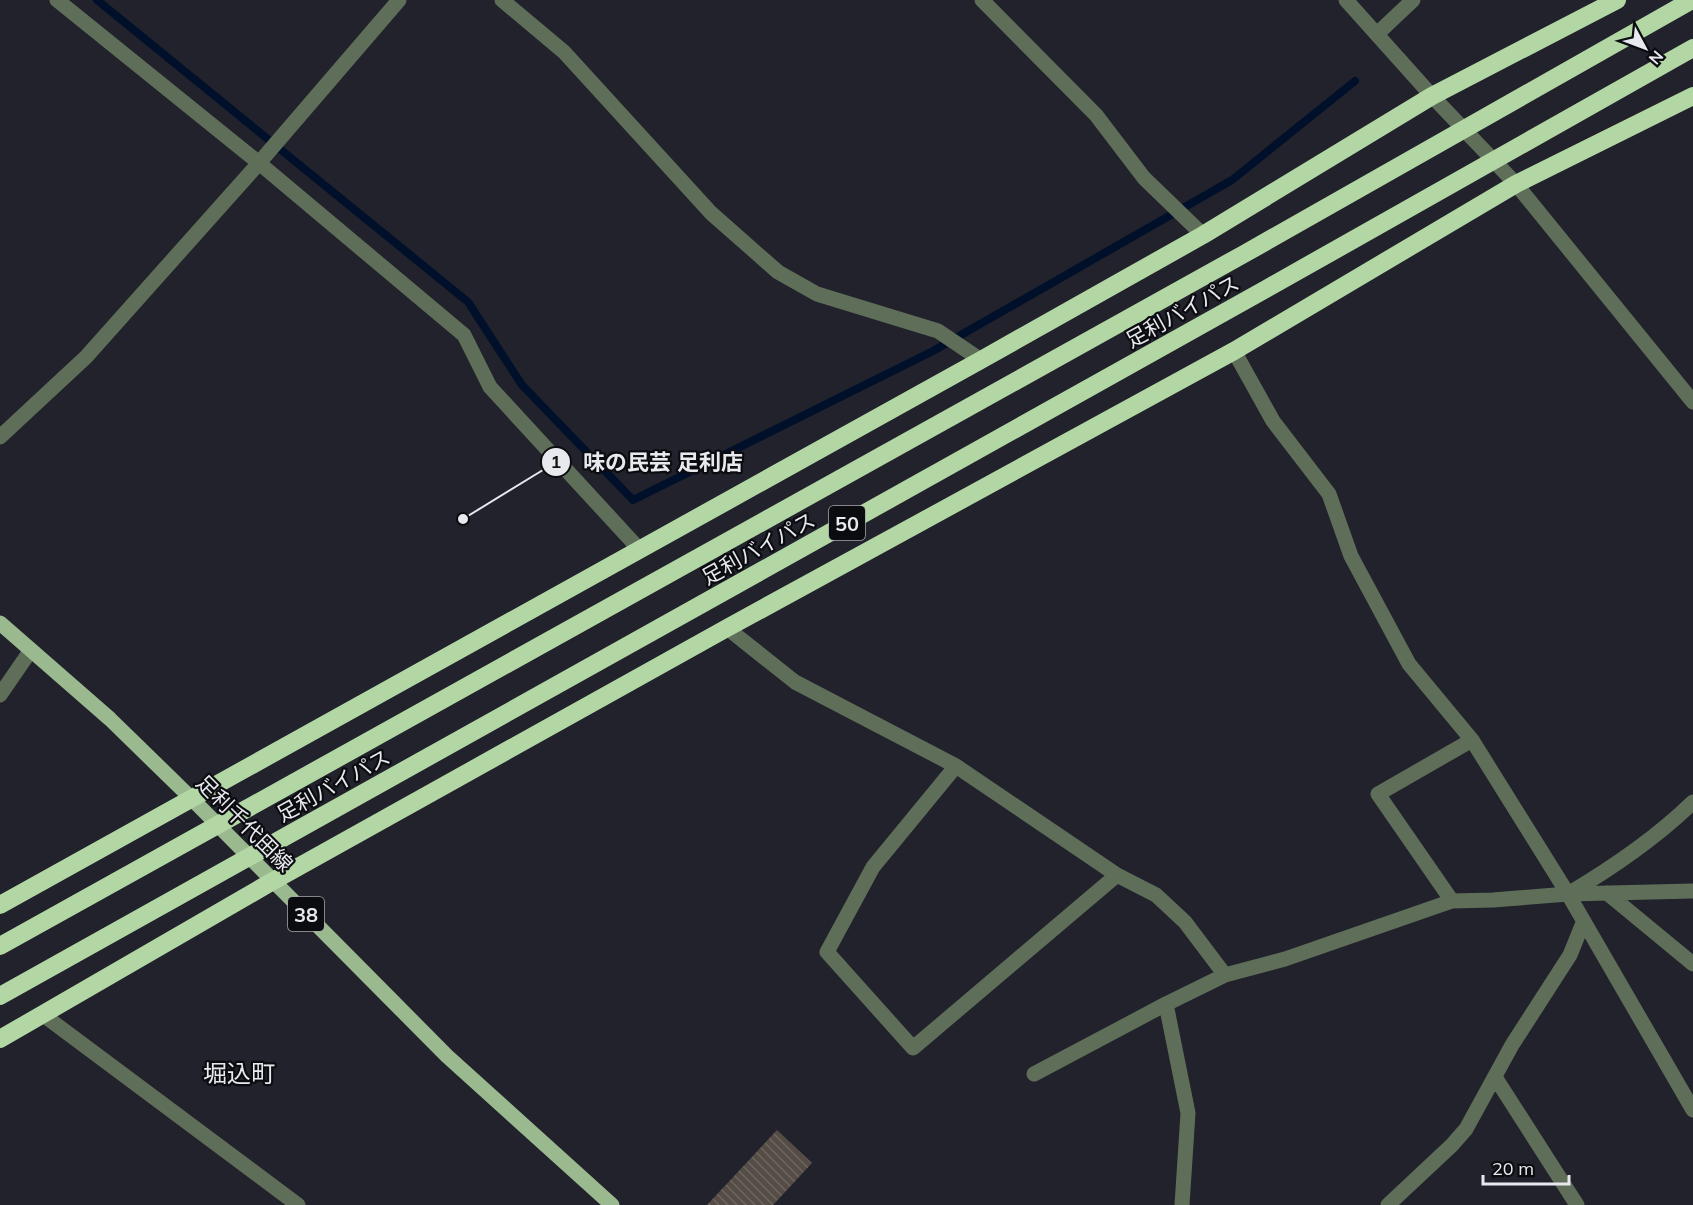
<svg xmlns="http://www.w3.org/2000/svg" width="1693" height="1205" viewBox="0 0 1693 1205" font-family="Mulish,'Noto Sans JP',sans-serif">
<defs>
<pattern id="building-back-hatch" width="6" height="6" patternUnits="userSpaceOnUse" patternTransform="scale(1.5)"><rect width="6" height="6" fill="#544c45"/><path d="M-1 5l2 2M0 0l6 6M5-1l2 2" fill="none" stroke="#6d6660"/></pattern>
</defs>
<rect width="100%" height="100%" fill="#21222b"/>
<g fill="none" stroke-linecap="round" stroke-linejoin="round">
<path stroke="#00102b" stroke-width="8" d="M97,0L468,302L522,385L633,500L933,351L1232,180L1355,81"/>
</g>
<path fill="url(#building-back-hatch)" d="M777,1130L812,1163L773,1205H707Z"/>
<g fill="none" stroke-linecap="round" stroke-linejoin="round">
<path stroke="#5f6e59" stroke-width="15" d="M57,0L259,163L464,335L490,387L640,550
M502,0L564,52L711,213L778,272L817,294L938,331L981,360
M982,0L1096,115L1144,178L1203,235
M1346,0L1432,96L1516,184L1693,402
M1377,34L1413,0
M1234,351L1273,421L1329,494L1351,556L1409,664L1472,740
M0,437L86,357L259,163L399,0
M727,628L795,682L956,766L1117,875L1156,895L1185,922L1225,975L1285,959L1452,901L1493,900L1568,894L1693,891
M0,695L31,650
M956,766L873,867L827,952L913,1048L1117,875
M1693,802C1656,838 1612,868 1568,894L1693,1110
M1607,893L1693,964
M1452,901L1378,794L1472,740L1568,894
M1166,1004L1188,1113L1182,1205
M42,1014L298,1205
M1034,1074L1166,1004L1225,975
M1495,1077L1577,1205
M1388,1205L1452,1145L1466,1129L1512,1045L1570,955L1583,923"/>
<path stroke="#9bb98f" stroke-width="15" d="M0,623L110,719L192,799L447,1056L612,1205"/>
<path stroke="#b3d7a4" stroke-width="18" d="M0,905L981,360L1203,235L1432,96L1617,0
M0,946L1244,254L1692,0
M0,996L1266,289L1693,48
M0,1039L273,881L727,628L1234,351L1516,184L1693,96"/>
</g>
<g text-anchor="middle" dominant-baseline="central" stroke-width="4.5" stroke-linejoin="round" paint-order="stroke">
<g fill="#0b0c10" stroke="#a6a7ac" stroke-width="1.5">
<rect x="829" y="506" width="36" height="34" rx="4.5"/>
<rect x="288" y="897" width="36" height="34" rx="4.5"/>
</g>
<g font-size="20" font-weight="bold" fill="#e8e9ef">
<text x="847" y="523">50</text>
<text x="306" y="914">38</text>
</g>
<g font-size="21" fill="#e8e9ef" stroke="#0b0c10">
<text transform="translate(1182 311) rotate(-29)">足利バイパス</text>
<text transform="translate(758 548) rotate(-29)">足利バイパス</text>
<text transform="translate(333 785) rotate(-29)">足利バイパス</text>
<text transform="translate(245 823) rotate(45)">足利千代田線</text>
</g>
<g font-size="24" fill="#e8e9ef" stroke="#0b0c10">
<text x="239" y="1073">堀込町</text>
</g>
</g>
<path fill="none" stroke="#e8e9ef" stroke-width="2" d="M463 519L556 462"/>
<g fill="#e8e9ef" stroke="#0b0c10" stroke-width="2">
<circle cx="463" cy="519" r="6"/>
<circle cx="556" cy="462" r="15"/>
</g>
<g font-size="18" text-anchor="middle" font-weight="bold" fill="#111">
<text x="556" y="468">1</text>
</g>
<g font-size="22" text-anchor="middle" font-weight="bold" fill="#e8e9ef" stroke="#0b0c10" stroke-width="4.5" stroke-linejoin="round" paint-order="stroke">
<text x="663" y="470">味の民芸 足利店</text>
</g>
<g transform="translate(1645 48) rotate(131)" stroke="#0b0c10" stroke-width="4.5" paint-order="stroke">
<path d="M0-4.5L10 22L0 15L-10 22Z" fill="#e8e9ef"/>
<text y="-9" font-size="16" font-weight="bold" text-anchor="middle" fill="#e8e9ef">N</text>
</g>
<path d="M1483 1175v9h86v-9" fill="none" stroke="#e8e9ef" stroke-width="3"/>
<text x="1492" y="1175" font-size="18" fill="#e8e9ef" stroke="#0b0c10" stroke-width="4.5" paint-order="stroke">20 m</text>
</svg>
